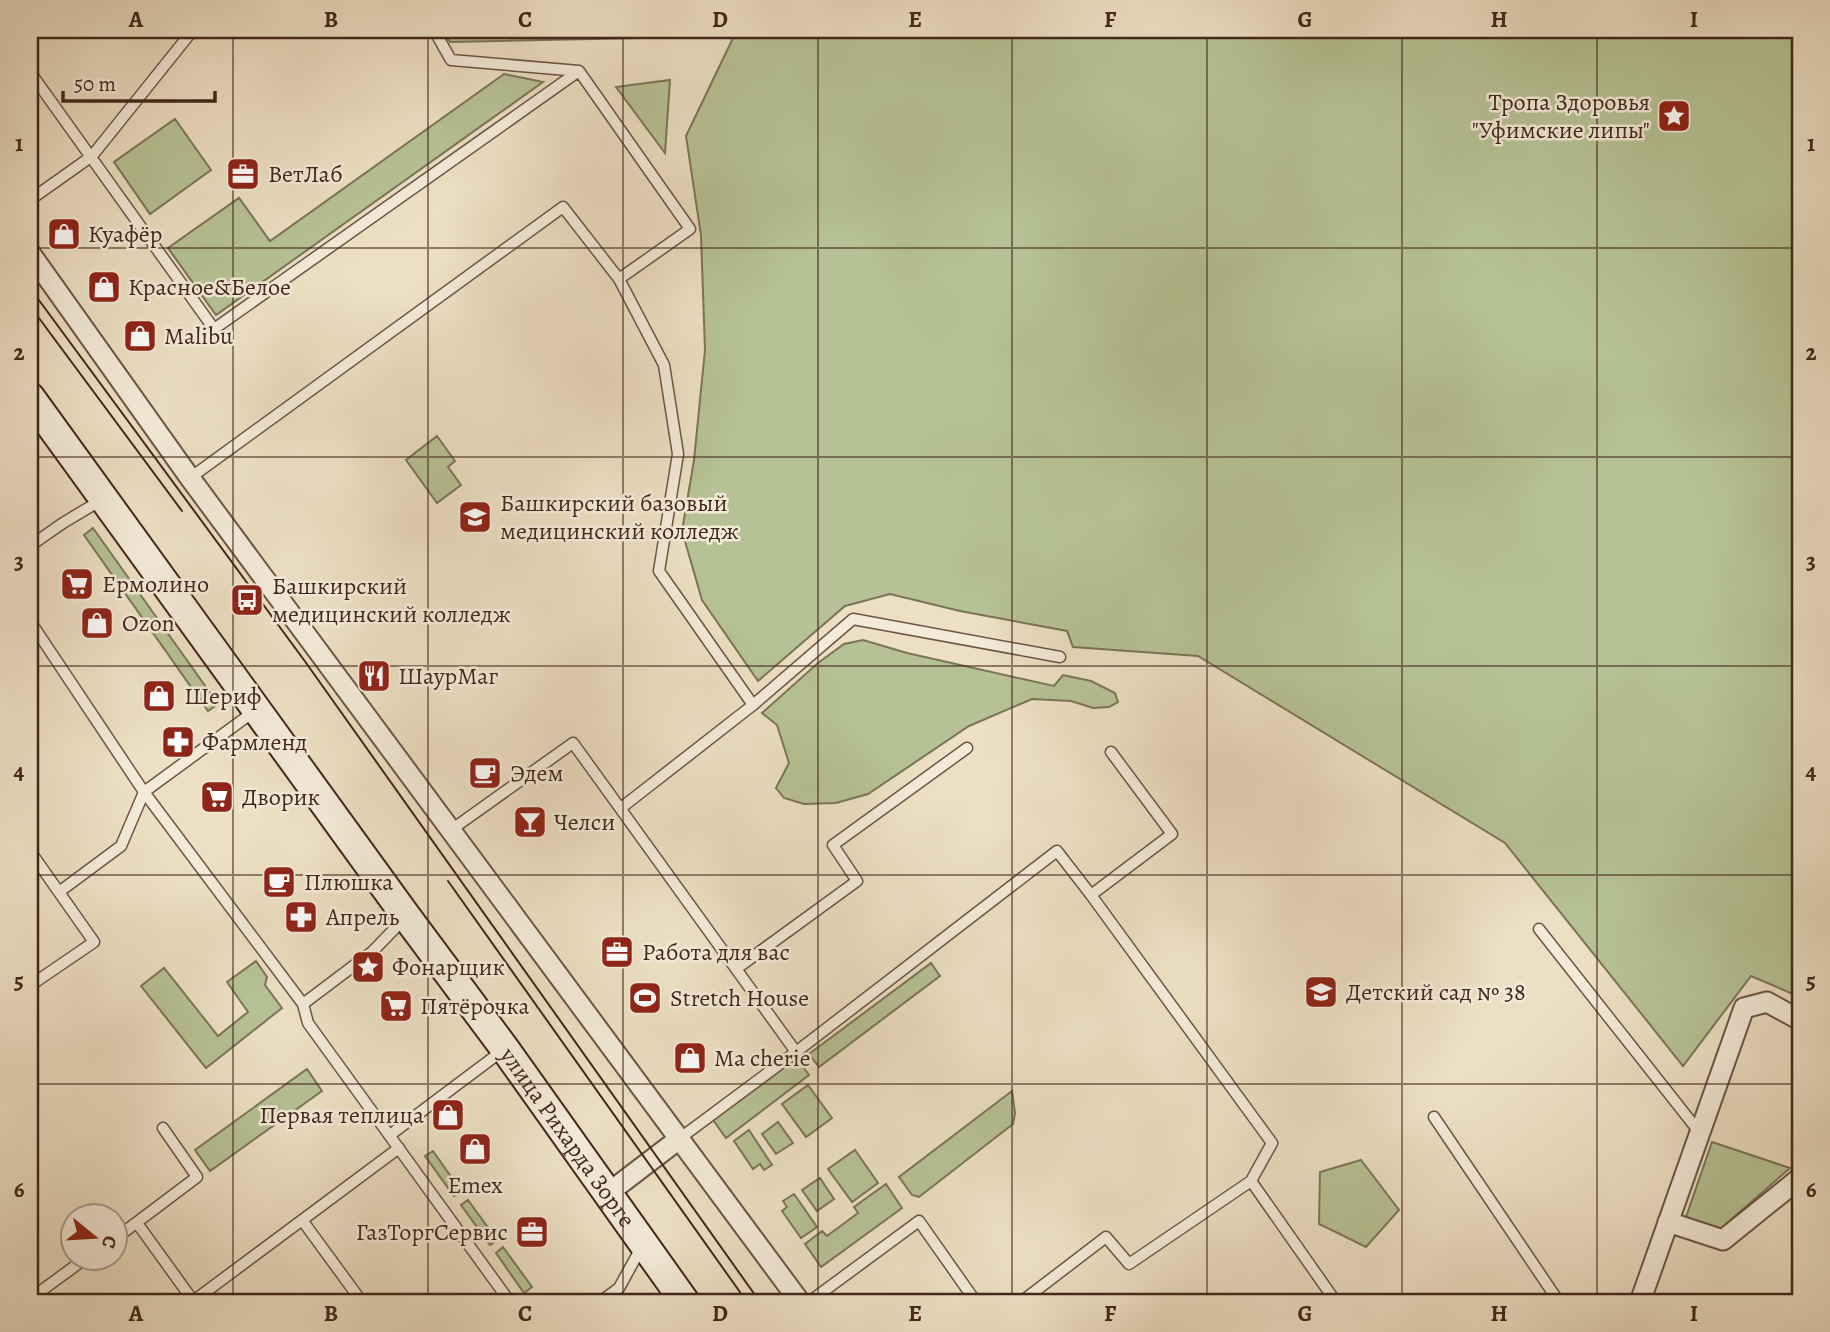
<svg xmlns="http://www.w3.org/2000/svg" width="1830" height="1332" viewBox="0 0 1830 1332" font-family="Alegreya,serif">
<rect width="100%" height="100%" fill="#ecdfc3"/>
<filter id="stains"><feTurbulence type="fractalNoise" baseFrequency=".00286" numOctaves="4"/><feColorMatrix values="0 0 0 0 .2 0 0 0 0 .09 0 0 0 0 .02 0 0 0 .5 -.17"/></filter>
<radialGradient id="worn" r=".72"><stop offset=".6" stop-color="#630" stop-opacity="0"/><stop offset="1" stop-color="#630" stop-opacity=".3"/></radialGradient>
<path fill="#b6c295" stroke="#7c7458" stroke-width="2" d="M443,30H1800V997L1751,976L1683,1066L1505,843L1198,656L1073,647L1067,631L960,611L890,594L845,606L758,681L702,600L682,531L694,460L705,350L701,235L686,136L734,36L450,42Z
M504,74L543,82L216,315L168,248L239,198L270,241Z
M670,80L665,153L616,87Z
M175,119L211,170L150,214L114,162Z
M437,436L455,461L448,467L461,485L437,503L406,460Z
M93,528L218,704L208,711L84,535Z
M863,640L907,653L1054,686L1063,675L1091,681L1115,693L1118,702L1109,707L1093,708L1071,701L1032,699L969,726L868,794L836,803L804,804L784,798L776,788L789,763L777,725L762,713L818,663L844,644Z
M256,961L267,977L265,985L282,1008L206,1068L141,986L164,968L218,1036L248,1012L227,982Z
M931,963L940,976L819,1067L809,1054Z
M796,1057L809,1075L726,1138L713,1120Z
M307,1069L322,1091L210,1171L195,1150Z
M808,1085L832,1118L806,1137L782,1104Z
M1012,1091L1015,1113L1013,1124L919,1197L912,1195L899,1177Z
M778,1122L793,1143L776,1154L762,1134Z
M749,1130L772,1165L764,1170L760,1164L753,1169L734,1141Z
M1712,1142L1790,1168L1718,1231L1685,1220Z
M855,1150L878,1183L852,1202L828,1169Z
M433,1151L461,1191L454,1196L425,1156Z
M1361,1160L1399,1210L1366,1247L1319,1224L1320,1172Z
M820,1178L834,1199L817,1211L802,1190Z
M886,1184L902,1208L821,1267L805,1244L822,1231L827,1236L858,1213L854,1207Z
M794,1194L817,1227L801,1238L782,1211L787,1207L783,1201Z
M468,1200L497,1240L490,1245L461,1205Z
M503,1247L532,1287L524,1293L496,1253Z"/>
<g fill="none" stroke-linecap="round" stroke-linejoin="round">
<defs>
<path id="service" d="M434,30L451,60L579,71
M30,72L214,329L579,71L690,229L619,279L563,207L190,478
M30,200L92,156L193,30
M619,279L664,365L678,454L659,571L753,705
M30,546L63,523L103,499
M30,621L144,792L303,1004L308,1023L510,1302
M1111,752L1172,834L1091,895L1272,1143L1251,1181
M621,808L753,705L853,619L1060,657
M451,830L573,743L796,1052
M30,851L94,942L34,983
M59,892L121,846L144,792L256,710
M1539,929L1700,1133
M736,969L857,881L833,845L967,748
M303,1004L372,952L404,919
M1434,1117L1559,1302
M390,1135L502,1051
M679,1139L796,1052L1057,851L1091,895
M302,1220L362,1302
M137,1223L194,1302
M116,1238L197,1177L163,1128
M30,1299L86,1258
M192,1302L399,1148
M600,1302L619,1288L641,1248
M809,1302L919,1221L976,1302
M1021,1302L1106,1237L1129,1264L1251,1181L1336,1302"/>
<path id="minor" d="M30,253L190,478L800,1302
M607,1194L679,1139
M1668,1222L1723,1240L1800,1178
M1640,1302L1744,1008L1767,1002L1800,1020"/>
<g id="secondary">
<path id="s1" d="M30,397L406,916L505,1049L685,1302"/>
</g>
</defs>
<use href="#service" stroke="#6c5545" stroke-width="13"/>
<use href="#minor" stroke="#6c5545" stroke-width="23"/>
<use href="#secondary" stroke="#42271b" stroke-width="32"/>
<use href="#service" stroke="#f3ead8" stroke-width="10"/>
<use href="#minor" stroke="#f3ead8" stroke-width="19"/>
<use href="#secondary" stroke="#f3ead8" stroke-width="28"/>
<path stroke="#42271b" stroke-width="2" d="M30,288L304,660L760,1302
M30,306L182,511
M448,881L747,1302"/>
</g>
<path fill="none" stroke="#42271b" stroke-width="2" stroke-opacity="0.55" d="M233,30V1302M428,30V1302M623,30V1302M818,30V1302M1012,30V1302M1207,30V1302M1402,30V1302M1597,30V1302M30,248H1800M30,457H1800M30,666H1800M30,875H1800M30,1084H1800"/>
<defs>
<symbol id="sight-square" viewBox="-11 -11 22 22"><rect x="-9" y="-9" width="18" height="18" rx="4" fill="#8f2418" stroke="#f3ead8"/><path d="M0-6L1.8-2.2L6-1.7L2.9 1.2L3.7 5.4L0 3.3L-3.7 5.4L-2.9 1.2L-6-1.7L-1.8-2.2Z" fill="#fff"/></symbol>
<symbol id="office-square" viewBox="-11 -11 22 22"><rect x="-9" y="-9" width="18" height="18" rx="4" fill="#8f2418" stroke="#f3ead8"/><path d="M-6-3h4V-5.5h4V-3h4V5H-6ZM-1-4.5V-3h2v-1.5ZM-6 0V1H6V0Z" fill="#fff"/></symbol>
<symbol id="shop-square" viewBox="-11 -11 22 22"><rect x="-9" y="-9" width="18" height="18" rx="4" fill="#8f2418" stroke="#f3ead8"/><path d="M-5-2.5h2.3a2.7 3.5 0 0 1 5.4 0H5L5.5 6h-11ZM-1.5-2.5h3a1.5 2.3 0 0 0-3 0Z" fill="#fff"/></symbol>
<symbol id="university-square" viewBox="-11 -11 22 22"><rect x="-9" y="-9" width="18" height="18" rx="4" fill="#8f2418" stroke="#f3ead8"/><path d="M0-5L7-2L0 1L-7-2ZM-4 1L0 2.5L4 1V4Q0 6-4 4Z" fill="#fff"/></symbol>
<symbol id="supermarket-square" viewBox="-11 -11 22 22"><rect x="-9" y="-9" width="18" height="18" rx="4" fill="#8f2418" stroke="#f3ead8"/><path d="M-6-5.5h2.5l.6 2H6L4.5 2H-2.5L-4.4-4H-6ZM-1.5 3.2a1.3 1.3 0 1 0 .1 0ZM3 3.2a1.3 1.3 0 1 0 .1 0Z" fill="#fff"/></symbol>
<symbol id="bus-square" viewBox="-11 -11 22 22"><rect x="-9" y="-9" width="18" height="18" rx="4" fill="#8f2418" stroke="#f3ead8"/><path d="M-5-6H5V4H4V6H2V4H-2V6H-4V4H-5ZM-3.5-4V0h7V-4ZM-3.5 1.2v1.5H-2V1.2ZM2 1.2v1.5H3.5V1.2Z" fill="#fff"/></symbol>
<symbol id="restaurant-square" viewBox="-11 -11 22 22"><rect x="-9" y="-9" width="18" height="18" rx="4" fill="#8f2418" stroke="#f3ead8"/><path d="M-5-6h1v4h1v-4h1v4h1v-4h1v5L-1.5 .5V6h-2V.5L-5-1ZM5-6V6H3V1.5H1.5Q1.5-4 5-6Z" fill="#fff"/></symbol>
<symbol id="pharmacy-square" viewBox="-11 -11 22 22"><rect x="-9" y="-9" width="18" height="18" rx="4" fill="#8f2418" stroke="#f3ead8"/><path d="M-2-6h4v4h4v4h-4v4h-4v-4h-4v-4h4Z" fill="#fff"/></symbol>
<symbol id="cafe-square" viewBox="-11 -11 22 22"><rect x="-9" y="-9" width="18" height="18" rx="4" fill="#8f2418" stroke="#f3ead8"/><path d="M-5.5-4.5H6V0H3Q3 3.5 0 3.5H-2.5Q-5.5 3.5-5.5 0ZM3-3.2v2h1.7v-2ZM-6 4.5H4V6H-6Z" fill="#fff"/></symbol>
<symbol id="bar-square" viewBox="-11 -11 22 22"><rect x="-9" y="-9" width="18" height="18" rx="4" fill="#8f2418" stroke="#f3ead8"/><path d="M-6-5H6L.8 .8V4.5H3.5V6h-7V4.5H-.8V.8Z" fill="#fff"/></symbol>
<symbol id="school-square" viewBox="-11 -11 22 22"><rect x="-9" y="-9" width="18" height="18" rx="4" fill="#8f2418" stroke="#f3ead8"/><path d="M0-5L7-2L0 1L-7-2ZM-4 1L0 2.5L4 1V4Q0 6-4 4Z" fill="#fff"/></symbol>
<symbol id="stadium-square" viewBox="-11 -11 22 22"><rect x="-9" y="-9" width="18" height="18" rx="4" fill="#8f2418" stroke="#f3ead8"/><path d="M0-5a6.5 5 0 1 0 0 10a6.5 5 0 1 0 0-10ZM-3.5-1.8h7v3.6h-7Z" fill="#fff"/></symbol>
</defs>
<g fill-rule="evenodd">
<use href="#sight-square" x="1655" y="97" width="38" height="38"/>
<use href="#office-square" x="224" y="155" width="38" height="38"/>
<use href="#shop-square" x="45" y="215" width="38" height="38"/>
<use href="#shop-square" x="85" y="268" width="38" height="38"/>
<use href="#shop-square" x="121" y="317" width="38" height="38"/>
<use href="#university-square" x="456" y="498" width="38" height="38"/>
<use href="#supermarket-square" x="58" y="565" width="38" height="38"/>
<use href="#bus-square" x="228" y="581" width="38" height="38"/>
<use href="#shop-square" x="78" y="604" width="38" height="38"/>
<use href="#restaurant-square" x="355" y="657" width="38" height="38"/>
<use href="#shop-square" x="140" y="677" width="38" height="38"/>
<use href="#pharmacy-square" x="159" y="723" width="38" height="38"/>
<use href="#cafe-square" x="466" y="754" width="38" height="38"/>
<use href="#supermarket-square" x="198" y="778" width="38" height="38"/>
<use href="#bar-square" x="511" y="803" width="38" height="38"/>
<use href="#cafe-square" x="260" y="863" width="38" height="38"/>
<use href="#pharmacy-square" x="282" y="898" width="38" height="38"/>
<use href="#office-square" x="598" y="933" width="38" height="38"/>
<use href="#sight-square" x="349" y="948" width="38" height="38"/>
<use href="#school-square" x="1302" y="973" width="38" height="38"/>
<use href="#stadium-square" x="626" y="979" width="38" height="38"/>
<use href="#supermarket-square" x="377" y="987" width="38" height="38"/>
<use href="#shop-square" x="671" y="1039" width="38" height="38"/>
<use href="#shop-square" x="429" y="1096" width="38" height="38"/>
<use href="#shop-square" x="456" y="1130" width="38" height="38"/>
<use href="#office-square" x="513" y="1213" width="38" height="38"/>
</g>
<g text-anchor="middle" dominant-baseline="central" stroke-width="5" stroke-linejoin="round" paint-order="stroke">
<g font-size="24" fill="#42271b" stroke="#f3ead8" text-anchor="start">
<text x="1650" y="102" text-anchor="end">Тропа Здоровья<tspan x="1650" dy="28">"Уфимские липы"</tspan></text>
<text x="268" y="174">ВетЛаб</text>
<text x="88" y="234">Куафёр</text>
<text x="128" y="287">Красное&amp;Белое</text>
<text x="164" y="336">Malibu</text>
<text x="500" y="503">Башкирский базовый<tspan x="500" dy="28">медицинский колледж</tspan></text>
<text x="102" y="584">Ермолино</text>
<text x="272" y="586">Башкирский<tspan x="272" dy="28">медицинский колледж</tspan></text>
<text x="122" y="623">Ozon</text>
<text x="398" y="676">ШаурМаг</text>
<text x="184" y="696">Шериф</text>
<text x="202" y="742">Фармленд</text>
<text x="510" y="773">Эдем</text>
<text x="242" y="797">Дворик</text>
<text x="554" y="822">Челси</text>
<text x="304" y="882">Плюшка</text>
<text x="326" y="917">Апрель</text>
<text x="642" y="952">Работа для вас</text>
<text x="392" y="967">Фонарщик</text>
<text x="1346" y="992">Детский сад № 38</text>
<text x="670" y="998">Stretch House</text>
<text x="420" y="1006">Пятёрочка</text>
<text x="714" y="1058">Ma cherie</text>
<text x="424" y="1115" text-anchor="end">Первая теплица</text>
<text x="475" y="1185" text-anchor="middle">Emex</text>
<text x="508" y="1232" text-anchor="end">ГазТоргСервис</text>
</g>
<g font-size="24" fill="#42271b" stroke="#f3ead8">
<text stroke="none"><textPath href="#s1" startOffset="915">улица Рихарда Зорге</textPath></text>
</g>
</g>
<rect width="1830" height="1332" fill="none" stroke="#ecdfc3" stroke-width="77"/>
<g transform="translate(94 1237) rotate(108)"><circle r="33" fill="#f3ead8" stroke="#ac9c8c" stroke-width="2"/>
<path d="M0-5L12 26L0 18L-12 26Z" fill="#8f2418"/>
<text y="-10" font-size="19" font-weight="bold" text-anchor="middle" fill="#42271b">С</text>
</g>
<path d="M63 91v10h152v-10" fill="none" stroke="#42271b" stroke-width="3.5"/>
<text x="74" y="91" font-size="21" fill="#42271b" stroke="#f3ead8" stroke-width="5" paint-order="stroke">50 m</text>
<rect x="38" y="38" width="1754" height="1256" fill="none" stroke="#42271b" stroke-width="2.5"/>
<g font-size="23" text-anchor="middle" font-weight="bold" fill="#42271b">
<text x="136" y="27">A</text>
<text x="331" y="27">B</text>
<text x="525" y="27">C</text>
<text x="720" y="27">D</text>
<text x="915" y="27">E</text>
<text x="1110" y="27">F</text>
<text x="1305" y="27">G</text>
<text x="1499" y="27">H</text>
<text x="1694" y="27">I</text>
<text x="19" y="151">1</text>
<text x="1811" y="151">1</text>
<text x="19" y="360">2</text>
<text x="1811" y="360">2</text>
<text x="19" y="569">3</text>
<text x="1811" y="569">3</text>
<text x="19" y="779">4</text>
<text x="1811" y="779">4</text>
<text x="19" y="988">5</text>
<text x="1811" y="988">5</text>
<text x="19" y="1197">6</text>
<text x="1811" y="1197">6</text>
<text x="136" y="1321">A</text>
<text x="331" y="1321">B</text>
<text x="525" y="1321">C</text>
<text x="720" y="1321">D</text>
<text x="915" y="1321">E</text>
<text x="1110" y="1321">F</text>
<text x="1305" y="1321">G</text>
<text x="1499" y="1321">H</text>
<text x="1694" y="1321">I</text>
</g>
<rect width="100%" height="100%" filter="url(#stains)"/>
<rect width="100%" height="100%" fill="url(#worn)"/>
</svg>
